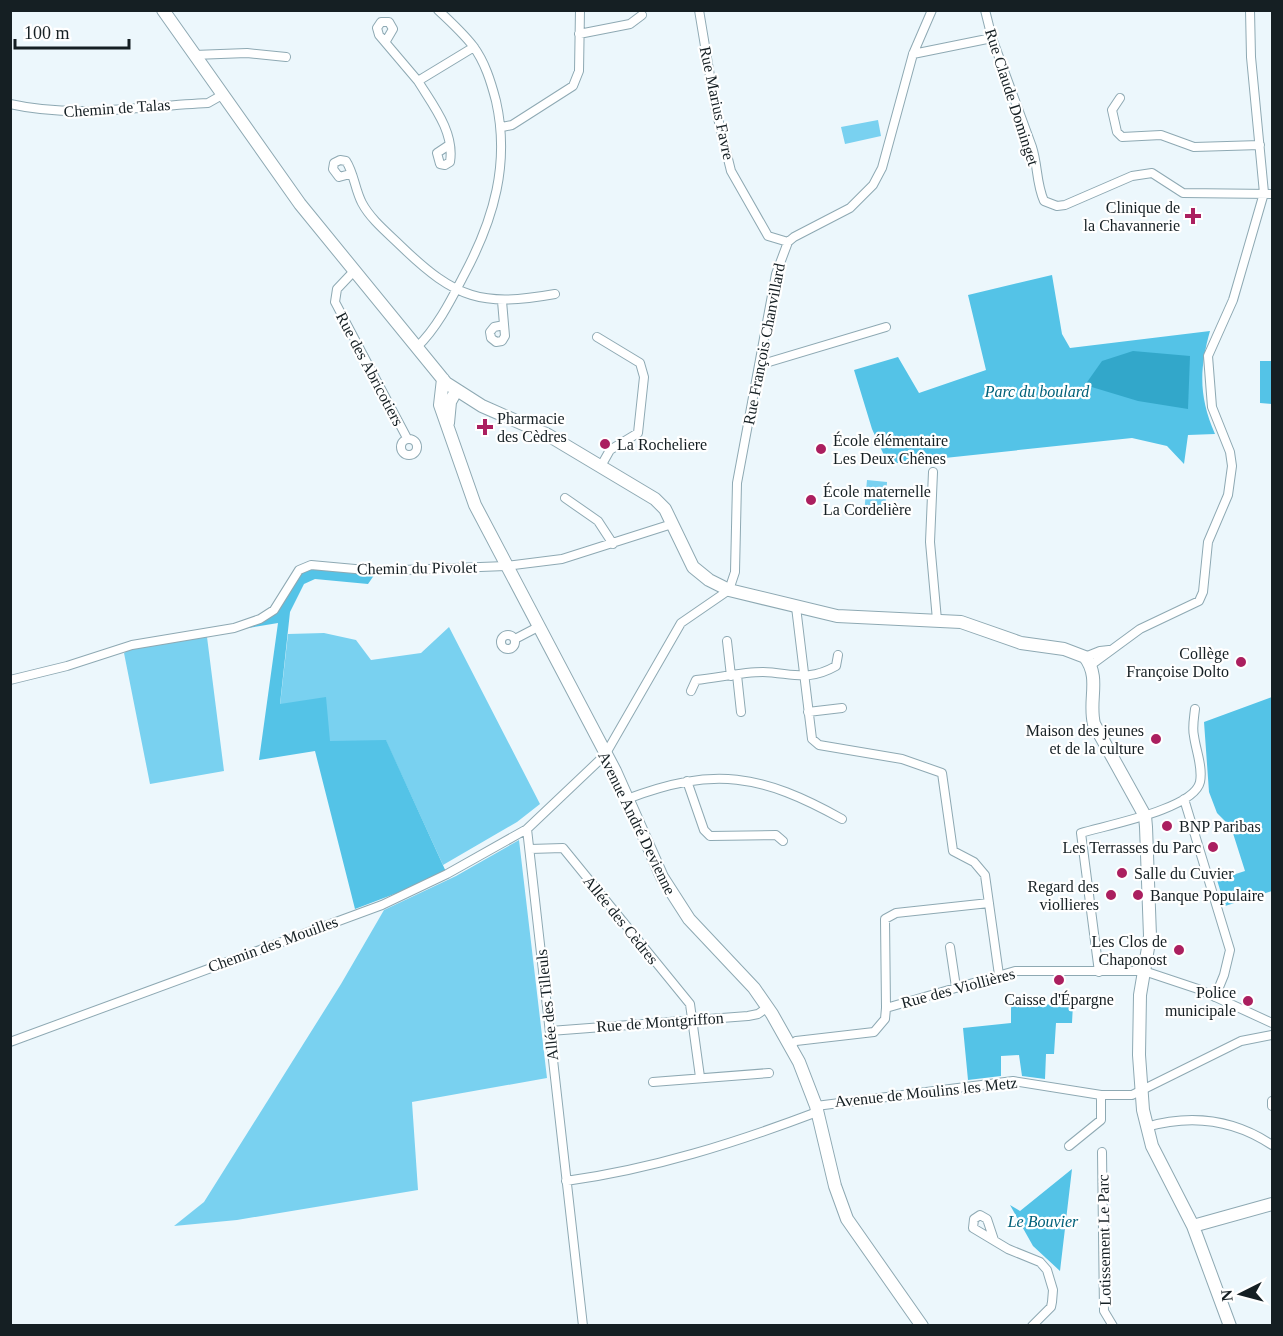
<svg xmlns="http://www.w3.org/2000/svg" width="1283" height="1336" viewBox="0 0 1283 1336" font-family="Georgia,serif">
<rect width="100%" height="100%" fill="#ecf7fc"/>
<path fill="#79d1f0" d="M878,120L881,136L845,144L841,127Z
M867,480L887,482L885,515L864,514Z
M449,627L540,804L517,822L443,865L386,741L330,742L280,705L288,634L324,633L356,640L371,660L421,653Z
M207,637L224,771L150,784L124,653L133,647Z
M519,840L547,1078L412,1102L418,1190L237,1220L174,1226L204,1202L341,984L384,910L456,876Z"/>
<path fill="#54c3e7" d="M1052,275L1062,334L1070,348L1210,331C1199,370 1199,397 1215,434L1188,435L1184,464L1167,446L1132,438L888,464L872,429L854,370L898,357L919,393L986,370L968,295Z
M1260,361H1272V404L1260,403Z
M311,565L377,571L368,584L315,579L304,584L290,612L280,704L326,697L330,741L386,740L447,874L355,909L315,751L259,760L278,623L242,629L274,610L299,570Z
M1272,697V891L1225,906L1217,880L1245,871L1231,827L1217,813L1209,792L1204,722Z
M1073,1004L1072,1023H1056L1054,1054H1046L1045,1079L1022,1076L1019,1055L1001,1056V1076L968,1080L963,1028L1011,1023V1005Z
M1072,1169L1060,1271L1033,1246L1010,1205L1020,1211Z"/>
<path fill="#32a7ca" d="M1133,351L1190,356L1188,409L1138,401L1085,385L1102,361Z"/>
<g fill="none" stroke-linecap="round" stroke-linejoin="round">
<defs>
<path id="street" d="M699,10L715,106L731,171L768,236L788,242
M985,10L992,38L1032,147C1038,165 1036,183 1044,201L1057,206L1065,205L1132,176L1152,173L1183,193L1272,194
M579,34L630,24L642,15
M386,41L393,29L389,22H381L377,28L379,35L418,81
M913,54L992,38
M194,55L247,53L286,57
M1120,98L1112,110L1117,132L1122,137L1161,135L1194,147L1260,145
M10,104C77,119 141,106 208,103L222,95
M502,127L512,125L573,86L579,71L580,10
M449,145L437,153L440,164L445,165L450,162C455,132 432,104 418,81L474,47
M350,174L339,177L333,169L334,163L340,160L346,161C354,173 355,190 362,203C371,220 389,234 402,247C456,299 482,307 555,294
M355,270L337,289L335,302L407,438
M502,301L505,336L502,341L496,342L491,338L490,332L494,327L504,325
M597,337L640,363L644,377L638,433L610,450L601,466
M417,347C437,328 451,300 464,275C494,219 510,163 496,101C491,82 485,62 473,46C463,33 451,22 438,10
M759,365L886,327
M401 447a8 8 0 1 1 16 0a8 8 0 1 1-16 0Z
M933,472L930,542L937,620
M565,498L598,521L613,544
M796,607L812,739L819,745L902,759L942,773L953,851L974,862L985,875L999,975
M501 642a7 7 0 1 1 14 0a7 7 0 1 1-14 0Z
M515,639L538,627
M727,641L731,676
M1085,657L1100,651L1109,650
M1091,665L1140,629L1199,601L1203,592L1208,542L1228,495L1232,466L1230,452L1212,407L1208,356L1233,300L1264,193L1251,57L1250,10
M737,675L741,712
M10,680L67,666L132,645L234,628L260,619L274,610L299,570L311,565L377,571L506,566L562,559L672,524
M691,691L696,680C718,678 741,672 763,672C792,673 808,682 836,666L838,655
M808,712L842,708
M687,781L704,830L710,836L776,835L783,841
M627,799C714,766 761,774 842,819
M1184,799L1230,950L1224,975L1215,997
M527,829L583,1326
M530,849L563,848L690,1004L700,1077
M950,947L956,987
M1099,972L1081,833C1107,825 1194,809 1200,782C1203,767 1196,751 1194,736C1192,728 1194,718 1195,709
M886,1008L885,919L896,913L989,903
M550,1031L748,1016L758,1014L768,1007
M10,1042L382,905L447,874L527,829L605,755L681,623L729,590L735,572L737,483L776,274L788,242L794,237L850,208L873,185L882,168L913,54L932,10
M791,1045L796,1041L874,1032L885,1019L886,1008L1015,971H1144L1198,989L1272,1023
M653,1082L769,1073
M1272,1101V1106
M816,1106L1013,1081L1101,1095H1132L1241,1041L1272,1035
M1146,1127C1191,1114 1233,1119 1272,1145
M1069,1146L1101,1120V1095
M1102,1152L1104,1311L1113,1326
M566,1181C653,1169 735,1143 817,1112
M994,1240L987,1219L980,1215L974,1219L973,1228L1008,1249L1040,1262L1047,1270L1053,1290L1052,1302L1051,1307L1032,1326"/>
<path id="secondary" d="M163,10L300,204L446,383L482,406L548,435L655,499L665,509L693,567L709,580L729,590L837,616L961,622L1021,643L1064,649L1085,657C1101,678 1088,700 1094,724L1145,816L1146,827L1150,936L1140,995L1139,1055L1143,1110L1152,1146L1193,1226L1230,1326
M443,379L440,405L475,505L615,771L662,877L689,919L754,988L772,1014L799,1062L816,1106L835,1186L847,1219L922,1326
M448,423L450,402L456,391
M1193,1226L1272,1204"/>
</defs>
<use href="#street" stroke="#8ea9b3" stroke-width="10"/>
<use href="#secondary" stroke="#8ea9b3" stroke-width="14"/>
<use href="#street" stroke="#fff" stroke-width="8"/>
<use href="#secondary" stroke="#fff" stroke-width="12"/>
</g>
<g fill="#ab1f5f" stroke="#fff" stroke-width="2">
<path d="M1190 207h6v6h6v6h-6v6h-6v-6h-6v-6h6z"/>
<path d="M482 418h6v6h6v6h-6v6h-6v-6h-6v-6h6z"/>
<circle cx="605" cy="444" r="6"/>
<circle cx="821" cy="449" r="6"/>
<circle cx="811" cy="500" r="6"/>
<circle cx="1241" cy="662" r="6"/>
<circle cx="1156" cy="739" r="6"/>
<circle cx="1167" cy="826" r="6"/>
<circle cx="1213" cy="847" r="6"/>
<circle cx="1122" cy="873" r="6"/>
<circle cx="1111" cy="895" r="6"/>
<circle cx="1138" cy="895" r="6"/>
<circle cx="1179" cy="950" r="6"/>
<circle cx="1059" cy="980" r="6"/>
<circle cx="1248" cy="1001" r="6"/>
</g>
<g text-anchor="middle" dominant-baseline="central" stroke-width="4.5" stroke-linejoin="round" paint-order="stroke">
<g font-size="16" fill="#151f23" stroke="#fff">
<text transform="translate(1012 97) rotate(72)">Rue Claude Dominget</text>
<text transform="translate(717 103) rotate(78)">Rue Marius Favre</text>
<text transform="translate(117 108) rotate(-4)">Chemin de Talas</text>
<text transform="translate(764 344) rotate(-79)">Rue François Chanvillard</text>
<text transform="translate(370 369) rotate(62)">Rue des Abricotiers</text>
<text transform="translate(417 568) rotate(-1)">Chemin du Pivolet</text>
<text transform="translate(637 823) rotate(64)">Avenue André Devienne</text>
<text transform="translate(621 920) rotate(51)">Allée des Cèdres</text>
<text transform="translate(273 944) rotate(-20)">Chemin des Mouilles</text>
<text transform="translate(958 988) rotate(-15)">Rue des Viollières</text>
<text transform="translate(547 1005) rotate(-96)">Allée des Tilleuls</text>
<text transform="translate(660 1022) rotate(-4)">Rue de Montgriffon</text>
<text transform="translate(926 1092) rotate(-6)">Avenue de Moulins les Metz</text>
<text transform="translate(1104 1240) rotate(-91)">Lotissement Le Parc</text>
</g>
<g font-size="16" fill="#151f23" stroke="#fff" text-anchor="end">
<text x="1180" y="207">Clinique de<tspan x="1180" dy="18">la Chavannerie</tspan></text>
<text x="497" y="418" text-anchor="start">Pharmacie<tspan x="497" dy="18">des Cèdres</tspan></text>
<text x="833" y="440" text-anchor="start">École élémentaire<tspan x="833" dy="18">Les Deux Chênes</tspan></text>
<text x="617" y="444" text-anchor="start">La Rocheliere</text>
<text x="823" y="491" text-anchor="start">École maternelle<tspan x="823" dy="18">La Cordelière</tspan></text>
<text x="1229" y="653">Collège<tspan x="1229" dy="18">Françoise Dolto</tspan></text>
<text x="1144" y="730">Maison des jeunes<tspan x="1144" dy="18">et de la culture</tspan></text>
<text x="1179" y="826" text-anchor="start">BNP Paribas</text>
<text x="1201" y="847">Les Terrasses du Parc</text>
<text x="1134" y="873" text-anchor="start">Salle du Cuvier</text>
<text x="1099" y="886">Regard des<tspan x="1099" dy="18">viollieres</tspan></text>
<text x="1150" y="895" text-anchor="start">Banque Populaire</text>
<text x="1167" y="941">Les Clos de<tspan x="1167" dy="18">Chaponost</tspan></text>
<text x="1236" y="992">Police<tspan x="1236" dy="18">municipale</tspan></text>
<text x="1059" y="999" text-anchor="middle">Caisse d'Épargne</text>
</g>
<g font-size="16" font-style="italic" fill="#006079" stroke="#fff">
<text x="1037" y="391">Parc du boulard</text>
<text x="1043" y="1221">Le Bouvier</text>
</g>
</g>
<rect width="1283" height="1336" fill="none" stroke="#151f23" stroke-width="24"/>
<g transform="translate(1241 1294) rotate(264)" stroke="#ffffff" stroke-width="4.5" paint-order="stroke">
<path d="M0-4.5L10 22L0 15L-10 22Z" fill="#151f23"/>
<text y="-9" font-size="16" font-weight="bold" text-anchor="middle" fill="#151f23">N</text>
</g>
<path d="M15 39v9h114v-9" fill="none" stroke="#151f23" stroke-width="3"/>
<text x="24" y="39" font-size="18" fill="#151f23" stroke="#ffffff" stroke-width="4.5" paint-order="stroke">100 m</text>
</svg>
